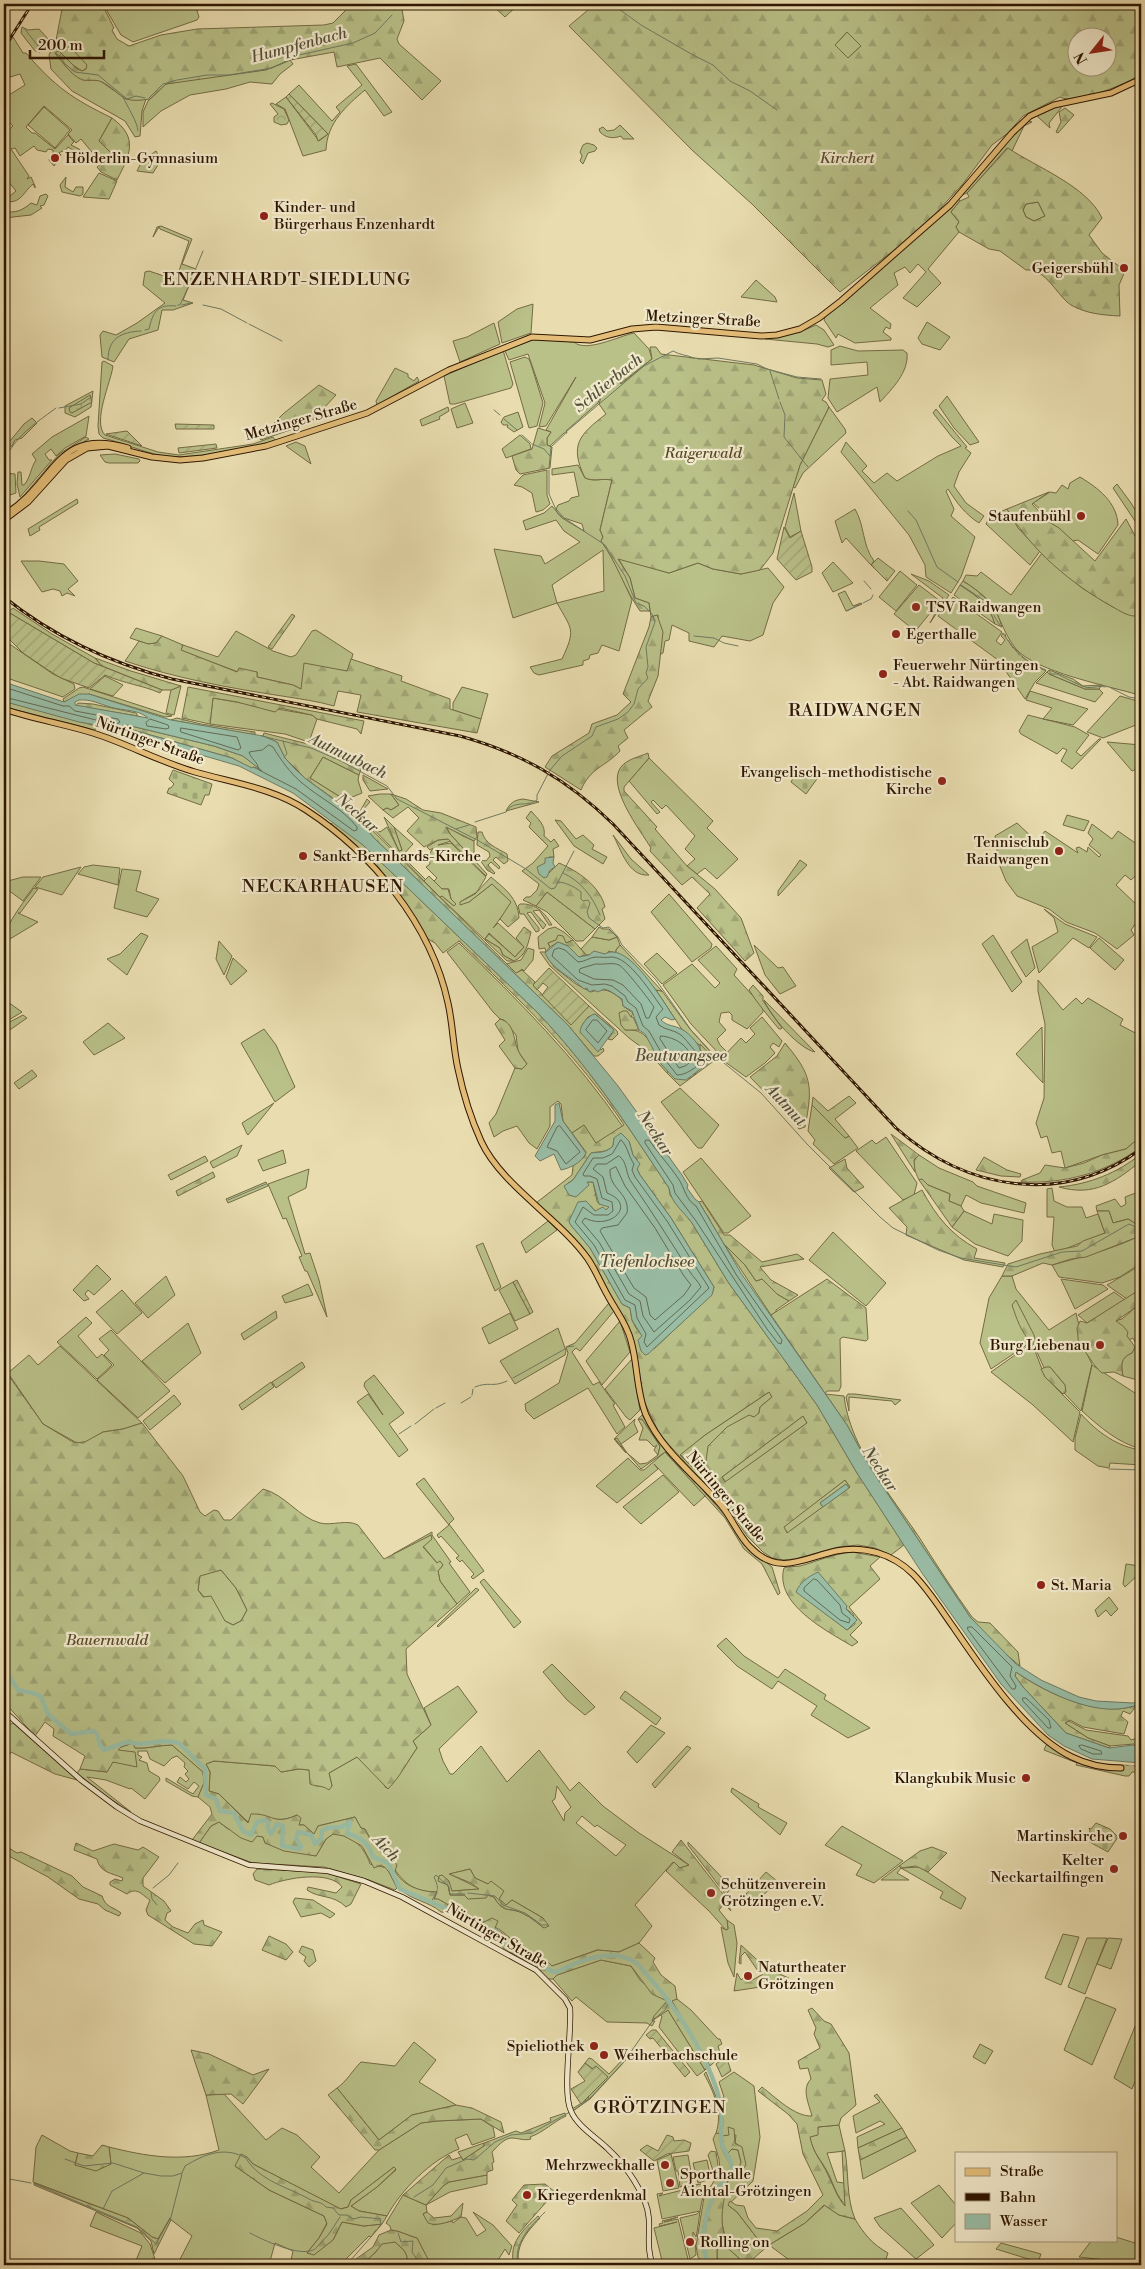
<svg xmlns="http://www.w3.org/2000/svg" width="1145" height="2269" viewBox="0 0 1145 2269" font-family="'Libre Bodoni',serif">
<defs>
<pattern id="forest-firs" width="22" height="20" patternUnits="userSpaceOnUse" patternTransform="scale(1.25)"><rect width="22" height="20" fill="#b9c088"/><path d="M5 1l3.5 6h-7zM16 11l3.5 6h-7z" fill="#9fa474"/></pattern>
<pattern id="wetland-marsh" width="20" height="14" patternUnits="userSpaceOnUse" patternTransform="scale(1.25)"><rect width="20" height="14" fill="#b9c088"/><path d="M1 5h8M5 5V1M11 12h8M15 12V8" fill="none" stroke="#9fa474"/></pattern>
<pattern id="cemetery-stones" width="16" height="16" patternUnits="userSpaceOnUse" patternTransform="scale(1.25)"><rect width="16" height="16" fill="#b9c088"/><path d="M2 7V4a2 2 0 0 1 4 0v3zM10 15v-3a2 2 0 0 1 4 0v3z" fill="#9fa474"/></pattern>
<pattern id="park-crowns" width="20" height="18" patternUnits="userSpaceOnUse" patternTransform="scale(1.25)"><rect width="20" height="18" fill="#b9c088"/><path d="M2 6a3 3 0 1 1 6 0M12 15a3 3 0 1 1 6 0" fill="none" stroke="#9fa474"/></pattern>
<pattern id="garden-furrows" width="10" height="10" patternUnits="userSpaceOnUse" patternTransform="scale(1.25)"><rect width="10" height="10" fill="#b9c088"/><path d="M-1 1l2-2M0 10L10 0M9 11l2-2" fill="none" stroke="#9fa474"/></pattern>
</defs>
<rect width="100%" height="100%" fill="#e9ddaf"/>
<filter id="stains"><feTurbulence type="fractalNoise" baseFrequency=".004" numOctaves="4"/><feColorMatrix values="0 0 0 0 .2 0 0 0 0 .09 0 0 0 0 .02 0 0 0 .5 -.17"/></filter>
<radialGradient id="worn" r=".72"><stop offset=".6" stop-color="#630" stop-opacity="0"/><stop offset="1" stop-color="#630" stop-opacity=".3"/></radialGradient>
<path fill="#b9c088" stroke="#746b44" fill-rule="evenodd" d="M107,4H195L199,17L197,20L133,42L121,35L107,11Z
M22,27L28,30L39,29L49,40L40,52L35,51L21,33Z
M847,32L861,46L848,58L835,45Z
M13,37L23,53H26C55,87 73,99 112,118L99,141L112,154L101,163L81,139L76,143L68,134L72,130L44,106L26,127L32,133H35L55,149L68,135L74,142L71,145L79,149L88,160L68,147L64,152L62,151L59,153L61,155L54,166L49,160L50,157L53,156V150L48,149L46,152L37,150L34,146L20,156L15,148L11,149L29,176L27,179L31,177L35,186V188L33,184C23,192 21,205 4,201L16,191L4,176V134L13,126L4,117V98L25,85L20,74L4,79V50Z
M56,40L73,50L88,65L86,69L82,71L55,53L68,69L84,80H99L126,99H146L142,111L140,136L135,137L125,121L72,91L51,69L49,55Z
M290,60L293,64L280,74L272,84L250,82L226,89L190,95L161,111L143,127V112L148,101L166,84L279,65Z
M356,64L392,112L384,116L365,90C346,106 327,123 326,150L303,156L285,109L276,104L286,97L319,141L328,134L289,94L299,85L332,121L340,112L336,107L362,85L347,66Z
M1061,105V108L1049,123L1050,128L1038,117V114Z
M44,107L70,130L55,148L28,125Z
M1028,121L1032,122L1024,126L1012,151L1007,148L967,193L962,195L1018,129Z
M620,125L634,139H623L621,136C613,139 606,138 600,132L599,129L603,127L607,131L614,130Z
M587,143L594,145L597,148L595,151L588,153L583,164L580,161L582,156L580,152L583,145Z
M156,151L161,160L153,173L137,171L142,161Z
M66,177L65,187L73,192L76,187H83V194L80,196L62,192L60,185Z
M46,194L48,196L44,205L40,206L42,208L31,215L4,218V211C15,214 23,210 31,203L37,205L40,196Z
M958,198L960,201L951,212L959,222L956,227L959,232L928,269L941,283L917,307L903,298L926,272L918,264L910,273L905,267L894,273L898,285L870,308L891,324L890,329L886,327L883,332L891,338V340L855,343L838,334L836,338L824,320L825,317L939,218Z
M1038,202L1045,216L1034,221L1026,217L1023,210L1026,204Z
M161,226L192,239L182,264L196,269L183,300L193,303L173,310H162L158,330L129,339L114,362L102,357L100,335L103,331L116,335L137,323L165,303L143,285L145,272L149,271L176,280L189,241L160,229L159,227L153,237L157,227Z
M756,280L775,297L777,302L741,297Z
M533,304L531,333L502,343L498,322L517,309Z
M927,322L950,337L940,350L922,344L918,338Z
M494,323L500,344L460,362L453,341L467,337Z
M816,325L824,330L834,345L828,347L817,344L765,339L800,332Z
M634,333L649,349L652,359L621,383L614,375L606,381L598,403L566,431L567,433H564L550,446L547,445V438L551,432L546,430L576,377L546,426L539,427L545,403L528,354L509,360L504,349L534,339L574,342C586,353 619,336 634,333Z
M840,346L858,351L903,350L907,353C909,372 892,389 880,402L877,387L837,412L828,398L830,379L868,375L867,362L831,365V350Z
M503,350L513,384L511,388L455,404H450L444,376Z
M525,357L529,359L531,364L543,403L537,426L529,428L510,362Z
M104,361L113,366C111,382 92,422 105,435L158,452L179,455L253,444L273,437L275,440C252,449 187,460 163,456C143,452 123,443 103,438L99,434L98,426L102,362Z
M395,368L408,374V377L414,381L417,377L419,381L377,405L376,401Z
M93,391L91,407L75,417L65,413V406Z
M947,396L979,442L970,445L954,428L939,406Z
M465,403L473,423L457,428L451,409Z
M448,407L449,411L439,417L440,419L422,426L420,420Z
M829,407L845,429L846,433L803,473L795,488L793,487L800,465Z
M936,409L967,447L965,448L971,453L959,472L954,486L966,503L984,516L979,523C965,514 957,503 948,489L946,491L954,509L951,516L975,537L961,577L951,593L926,577L925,565L909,535L841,452L846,442L867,466L862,471L874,483L887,473L897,481L938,456L961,446L952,437L933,413Z
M518,412L523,427L514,432L507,427L508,425H503L501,422L504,417Z
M89,416L86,436L65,448L56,456L51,449L45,454L49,460H52L20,497L17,484L18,472H21L22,485H24C31,477 30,469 36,460L32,454L52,437Z
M32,418L37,423L22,438L15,440L12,446L5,447L24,424Z
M520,435L530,444L531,449L506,458L502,449Z
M86,437L89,439L87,440L62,454L31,492L4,514V511L20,500L59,454Z
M296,442L305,446L311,464L286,446Z
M115,454L139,459L140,461L138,463H109L105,462L100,455Z
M578,465L585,478C595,482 601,478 612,480L600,530L603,537L601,541L613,558L632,600L619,651L602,645L598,653L590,655L589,659L583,661V665L539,675L534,673L530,667L562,659C576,629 572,630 557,603L513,618L494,549L541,556L545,564L580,542L564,531L556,520L526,530L523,521L544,513L552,506L562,518L584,531L582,524L564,518L556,509L558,505L569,501L571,498L579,496L574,472L552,475V469ZM603,550L604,591L557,603L552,585Z
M547,470V495L550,504L543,510L536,512L532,493L522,487L514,485L523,475Z
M1080,477C1098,488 1117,502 1118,525L1098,554L1078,540L1073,541L1050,522L1051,520L1042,514L1043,512L1033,503L1050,492L1056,493L1062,485L1068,489L1070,483Z
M1117,484L1131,503L1140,518L1141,516V530L1113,488Z
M794,493L801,531L790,537L785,527Z
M77,499L78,503L39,527L40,530L30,536L28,529Z
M855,509C865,526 862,545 874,561L871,565L846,538L842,543L835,521Z
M1007,509L1018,528L1040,551L1030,565L986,524L990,516Z
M1042,553L1082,588L1113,607L1141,616V689L1139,695C1109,686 1036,672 1016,649C1008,639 1003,627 998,616C992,600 977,590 963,581L966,575L977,576L981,572L1011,595Z
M618,558L669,573L698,563L713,569L741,574L768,568L784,587L773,603L763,635L750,641L722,636L714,647L689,641V633L672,625L669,640L665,641L663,653L659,655L658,615L651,617L649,603L635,598L630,578Z
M21,561H39L64,564L78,581L68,589L75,596L67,593L62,596L60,591L53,589L42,592Z
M833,562L853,583L833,592L822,573Z
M900,571L917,585L896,611L879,597Z
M911,574L929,581L949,595L930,623L943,598Z
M919,585L940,601L913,634L912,633L914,630L894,614Z
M960,585C977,596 989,604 995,624L954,595Z
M845,591L853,606L861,603L862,604L846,611L838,594Z
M953,597L1002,632L996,641L1001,645L1005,640L1001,636L1003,633C1015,652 1026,662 1046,671L1035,682L1025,699L998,660L938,616Z
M13,608L52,634L95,658L102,666L94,663L8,612Z
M136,628L162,636L156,643L148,644L130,638Z
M316,630L353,654L348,671L329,669L301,689L293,685L257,677V672H238L180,650L183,645L218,657L236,631L273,651L291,657L296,655L312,631Z
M4,644L11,645L53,674L74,684L75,689L63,697L4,677Z
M1047,672L1049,674L1085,689H1099L1103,693L1095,702L1036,683Z
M105,676L123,685L113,696L90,689Z
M181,686L174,715L166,713L171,690Z
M83,687L172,716L165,717L89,694L64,702L63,699L79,688Z
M462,687L488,694L481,719L453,710V703Z
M1030,691L1088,709L1073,725L1043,719L1052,708L1026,700Z
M1120,696L1141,702V723L1103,738L1087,732Z
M213,698L312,715L317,719L310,739L336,746L350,756L285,734L210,724Z
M4,701L96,726L95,730L12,709L4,706Z
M1028,715L1075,727L1089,735L1076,752L1081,756L1099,739H1101L1072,769L1061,761L1067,750L1063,748L1057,754L1021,734L1019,731Z
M1107,742L1141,745V767L1132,771Z
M323,757L359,775L358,780L362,793L345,800L310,778Z
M649,758L713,821L707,828L738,859L717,879L705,868L697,874L687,866L695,859L685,849L695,836L666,805L662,809L653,800L651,802L660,812L657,814L629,781Z
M380,794H391L399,805L391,810L387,808L383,810L368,796Z
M367,799L370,802L360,813L380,832L387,827L399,851L402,850L394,827L413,844L402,856L426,880L424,881L361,816L359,813Z
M1067,815L1089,821L1084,831L1063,825Z
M555,820L561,821L576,839L583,835L594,845L592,849L607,857L603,864L574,846Z
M1017,823L1037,842L1045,831L1078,853L1076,848L1079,847L1087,852L1088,847L1099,857L1101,855L1089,845L1093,839L1088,833L1092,824L1112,839L1118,831L1141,847V871L1131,880L1125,875L1116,885L1141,909V916L1131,930L1134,935L1117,949L1095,933L1066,922L1049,909L1017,896L1006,881L999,864L995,836Z
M446,826L463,836L474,841V853L478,865L450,834Z
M448,839L451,841L438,845L451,843L486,877L477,892L460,902H469L492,884L510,900L512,903L493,928L498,923L524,947L515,957L489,933L485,939L500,948L503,955L514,961H507L440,897L442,896L454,906L456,904L451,899L449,889H442L434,881L437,878L426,867L430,864L429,855L433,848L430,850L427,847L438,840Z
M800,860L807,865L778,896V891Z
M93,865L120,868L118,885L78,874L84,867Z
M81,867L62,895L35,887L43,877Z
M122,869L141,871L136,891L159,899L147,917L114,908Z
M23,877H41L23,901L4,887V882Z
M34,888L38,889L20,913H18L38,922L5,942C1,930 25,900 34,888Z
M547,892L595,929L583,941H576L547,912L536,906Z
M669,894L712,944L711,948L692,962L651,912Z
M1044,909L1065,924L1097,937L1089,948L1073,938L1039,973L1032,947L1058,932L1054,918Z
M555,927L564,932L573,940L566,943L556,940L548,943L550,947L546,952L554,967L576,984L591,992C604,987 612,991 622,1000L623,1006L633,1013L625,1030C652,1027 652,1054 668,1070L667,1073L648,1052L629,1038L550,966L540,952H546L545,948L539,949L538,937L548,929Z
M141,933L148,936L127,975L107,959L120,954Z
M993,935L1022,982L1012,992L982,944Z
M592,937L609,940L617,937L620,945L616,950V953L609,951L606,954L586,955L581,949Z
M1099,938L1124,960L1115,970L1090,948Z
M1027,939L1035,968L1026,977L1011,952Z
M219,941L232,956L224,975L216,959Z
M459,943C519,1001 576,1058 623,1127L596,1144L584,1125L572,1133L563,1121L561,1104L558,1101L550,1107V1126L537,1149L529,1143L517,1126L503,1131L494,1137L489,1123L496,1114L515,1068L522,1069L527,1064L518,1051L516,1035L504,1020L500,1019L493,1012L447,952Z
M754,945L778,968L783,967L796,986L780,994L765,975Z
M716,946L737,969L734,975L763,1007V1012L747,1029L732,1020V1015L729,1012L721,1013L719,1022L726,1030L717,1039L720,1045L727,1052L721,1056L691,1024L663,985L692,964L715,988L720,983L698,960Z
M528,948L534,950L533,960L524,971L522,969L516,974L506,964L521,960Z
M657,953L677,973L662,984L644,964Z
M233,958L247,971L231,985L226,977Z
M1038,980L1063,1010L1076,998L1082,1004L1088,998L1123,1019L1120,1025L1141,1036V1136L1126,1149L1102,1155L1065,1168L1061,1151L1052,1153L1047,1136L1041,1138L1036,1123L1044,1098L1045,1024L1038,991Z
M656,990L662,991L690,1029L717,1059L715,1060L681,1028Z
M5,1000L22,1012L4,1023V1001Z
M23,1015L27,1018L4,1034V1025Z
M762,1017L782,1041L779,1047L773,1043L770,1047L775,1053L765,1063L746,1077L721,1059L741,1038L746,1043L755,1034L750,1028Z
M108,1023L125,1038L94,1055L83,1042Z
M1042,1027L1043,1083L1016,1054Z
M264,1029L276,1045L295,1087L275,1102L241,1043Z
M32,1070L37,1076L19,1089L14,1083Z
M680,1088L719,1125L702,1148H698L695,1145L661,1102Z
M274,1103L248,1135L247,1134L242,1123Z
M812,1105L845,1138L849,1136L858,1148L834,1164L813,1144L815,1140L808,1131Z
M886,1137L917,1183L914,1195L903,1200L856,1151L872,1140L876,1144Z
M242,1145L237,1156L213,1168L210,1162Z
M283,1150L286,1163L263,1171L258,1160Z
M919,1155L939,1168L973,1182L977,1186L1026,1203L1024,1213L981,1203L966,1195L961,1206L949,1201L950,1194L928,1185L922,1179L919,1180C915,1171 910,1162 919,1155Z
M205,1156L208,1161L171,1180L168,1175Z
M701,1158L751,1216L728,1233H724L683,1172Z
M309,1169L306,1188L288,1197L305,1254L310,1253L319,1280L327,1317L307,1271H305L299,1257L302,1256L286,1218L283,1219L268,1184Z
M266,1182L268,1186L228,1203L226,1199Z
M1052,1188L1054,1201L1067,1207H1082L1086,1218L1098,1214L1105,1233C1088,1239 1073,1247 1055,1252L1052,1245L1054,1217H1047V1189Z
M1141,1191V1227L1128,1219L1113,1223L1109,1211H1097L1096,1206L1115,1199L1121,1207L1126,1204L1125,1197Z
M964,1211L992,1224L994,1214L1023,1220L1022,1241L1008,1256L975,1244L952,1227Z
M548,1221L557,1230L526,1253L521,1242Z
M833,1232L886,1283L866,1306L809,1260Z
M1135,1238L1138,1241L1141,1263L1120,1277L1102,1283L1059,1277L1052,1265C1081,1257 1107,1251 1135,1238Z
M483,1243L501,1287L495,1291L476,1246Z
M724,1244L745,1265L756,1281L762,1279L777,1294L789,1301L776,1310V1313L771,1315Z
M97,1265L111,1279L94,1295L88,1290L85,1294L89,1299L84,1301L73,1290Z
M1141,1265V1291H1139L1127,1299L1107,1285Z
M166,1276L175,1295L148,1318L135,1303Z
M1002,1276H1012L1016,1289L1049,1330L1076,1313L1085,1350L1092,1364L1081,1411L1064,1393L1065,1385L1050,1367L1044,1368L1033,1343L1034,1340L991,1369L980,1343L989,1298Z
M1061,1279L1103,1285L1108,1289L1075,1309Z
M513,1282L530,1314L515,1321L499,1290Z
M308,1284L313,1295L285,1303L282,1296Z
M122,1290L142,1313L117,1334L96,1312Z
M1114,1292L1125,1300L1087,1323L1078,1315Z
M609,1303L614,1311L580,1351L576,1348L572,1352L593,1385L599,1382L615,1404L613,1405L625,1427L617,1434L588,1388L534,1419L526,1411L525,1404L559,1383L568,1353L566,1347L575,1343Z
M1136,1307L1141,1311V1336L1135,1342L1133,1338L1129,1340L1115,1321L1122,1319Z
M276,1311L277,1318L244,1340L241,1334Z
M510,1313L518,1329L489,1344L482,1328Z
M86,1317L92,1323L78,1336L97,1358L102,1354L112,1365L97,1379L57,1342Z
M620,1321L630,1352L602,1385L586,1361Z
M188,1323L201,1353L165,1383L142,1361Z
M558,1328L566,1351L565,1355L515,1384L500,1361Z
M111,1330L170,1391L138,1418L97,1380L114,1365L104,1355L109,1350L99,1339Z
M1032,1343L1045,1377L1080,1412L1073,1442L1033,1405L991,1372Z
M60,1346L142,1423L123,1429L103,1432L89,1441L77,1443L43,1424L8,1373L29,1355L38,1365Z
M1135,1347L1141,1352V1381L1123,1376C1121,1365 1120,1358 1132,1353Z
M632,1359L640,1410L630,1420L626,1417L605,1389Z
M302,1362L305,1367L276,1388L272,1382Z
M1092,1365L1141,1397V1449C1117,1442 1101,1428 1082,1411Z
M374,1375L404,1413L389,1424L408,1450L399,1457L357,1402L368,1394L383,1415L364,1386L365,1382Z
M271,1382L274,1387L242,1410L239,1405Z
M769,1392L772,1397L760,1407L759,1413L696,1472L680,1454L705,1435Z
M848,1394H855L901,1400L895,1405L892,1401L849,1397V1411L846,1397Z
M174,1395L181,1404L150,1430L143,1421Z
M1081,1414C1097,1432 1118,1447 1141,1450V1465L1110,1463L1109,1468L1098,1466L1075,1450V1438Z
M803,1416L807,1423L726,1482L722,1477Z
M635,1419L634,1423L638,1432L621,1444L616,1441L626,1453L614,1439Z
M638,1419H642L660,1446L658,1455L654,1450L657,1445L654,1447L647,1440H639L643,1428Z
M665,1452L705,1496L694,1506L654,1464L658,1469L617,1503L596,1486L628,1458L640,1470H644Z
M663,1475L679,1492L641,1524L623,1507Z
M424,1478L454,1519L449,1524L484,1571L473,1579L471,1577L474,1574L462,1560L460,1562L456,1558L459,1556L441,1536L439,1538L437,1535L449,1525L416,1484Z
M845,1480L850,1487L788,1533L783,1527ZM846,1484L849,1488L823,1507L820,1503Z
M432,1532V1535L451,1562L449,1563L470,1592L457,1604L440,1581L438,1571L443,1565L437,1563L423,1546L431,1535L393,1556V1554Z
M1126,1564L1140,1566L1141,1572L1125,1587L1123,1584Z
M221,1570L236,1588L247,1610L241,1621L233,1625L225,1621L198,1590L200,1575Z
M484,1579L521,1622L514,1628L480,1582Z
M1109,1597L1118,1609L1111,1616L1106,1610L1098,1617L1095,1610Z
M726,1638L744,1656L778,1678L785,1669L826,1695L824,1699L870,1728L848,1738L811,1715L817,1706L778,1681L772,1689L737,1666L717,1646Z
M552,1664L595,1707L585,1715L567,1700L543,1672Z
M458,1686L477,1712L439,1749L443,1761L450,1774H453L481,1746L507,1782L539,1750L570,1791L579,1782L603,1806L639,1833L689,1865L680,1868L673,1862L635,1905L652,1926L639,1943L619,1952L597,1950L552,1966C546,1960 540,1960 533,1956C520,1948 513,1940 503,1932C492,1924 469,1916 457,1911C449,1908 443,1899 434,1899L437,1892C405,1892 400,1875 383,1854C376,1845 370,1840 365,1829L361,1828L355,1817L318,1826L315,1835L304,1825H298L297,1815C282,1822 274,1820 258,1814L249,1823L219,1794L209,1791L210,1772L206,1764L214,1761L275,1766L281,1772L299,1769L309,1770L316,1786H332L329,1773L357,1757L380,1778L386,1788C400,1777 407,1762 417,1748L413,1741L431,1725L424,1708ZM557,1786L571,1807L565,1813L564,1821L552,1801L555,1799ZM582,1816L595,1827L597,1825L626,1845L616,1856L576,1823ZM470,1869L475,1878L503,1891L499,1899L506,1905L512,1900L543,1918L544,1928C537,1923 531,1917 524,1914C510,1906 504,1915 494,1897L487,1895H450L448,1885L452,1891L480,1889L450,1874Z
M625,1691L661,1718L656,1725L620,1698Z
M1069,1721L1086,1730L1128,1736L1131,1740L1141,1737V1749L1134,1744L1110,1746L1088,1738L1065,1723Z
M651,1725L665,1733L637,1763L627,1752Z
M133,1743L135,1748C147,1749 159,1745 172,1745L203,1772L204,1783L198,1797L192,1796L166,1781V1778L193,1794L199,1786L194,1782L188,1789L177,1782L180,1777L186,1782L189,1779L185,1774L188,1771L184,1767L185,1763L177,1756L172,1758L164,1766L150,1759L147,1751H138V1755L142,1757L139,1760L147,1763L149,1771L159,1777L160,1780L145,1799L131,1788L130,1789L106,1780L87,1777L131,1812L107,1797L77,1773L80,1769L107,1772L112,1762L128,1763L118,1750L121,1747Z
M1047,1743L1079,1763L1141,1766V1772H1132L1129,1776H1125L1076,1765L1077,1763L1044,1750Z
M687,1746L691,1748L655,1788L652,1784Z
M732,1788L759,1804L758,1807L787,1823L780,1835L731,1792Z
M219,1822L228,1829L263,1837L265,1843L316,1856L326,1839L333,1834C352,1834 365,1848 370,1864L387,1868L397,1888L395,1890L369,1880L324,1867L253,1863L199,1843L211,1826Z
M842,1826L903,1861L874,1883L856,1875L862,1865L825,1845Z
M899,1866L901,1868L920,1867L966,1898L961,1909L940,1898L943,1892L901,1868L897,1873L909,1880H881Z
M766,1872L777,1881L754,1905L746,1894Z
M727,1920L734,1925L737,1943L734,1977L728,1963L721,1927L726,1930L728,1929Z
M1063,1934L1079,1937L1061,1985L1045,1978Z
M1087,1938H1107L1085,1994L1068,1987Z
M1108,1938L1122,1939L1111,1969L1097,1964Z
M302,1946L313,1950L316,1961L309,1967L304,1961L306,1957L299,1952Z
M601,1960L631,1966L640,1980L667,2001L652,2021H655L652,2026L647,2023L607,2022L576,1997L572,2001L553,1979L557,1975Z
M1086,1997L1116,2009L1092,2065L1064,2050Z
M677,1999L691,2010L718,2039H720L722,2044L718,2046L721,2056L710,2066L671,2000Z
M668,2010L705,2070L697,2076L659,2027L662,2016L659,2015Z
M1138,2019L1141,2020V2067L1132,2089L1114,2078Z
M414,2042L436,2060L419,2082L456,2105L412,2115L379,2140L337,2088C347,2081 352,2071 361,2062L395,2066Z
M980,2044L993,2051L985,2064L973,2057Z
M625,2057L627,2059L624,2062L590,2099L573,2111L572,2109L588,2099L596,2066L593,2069L585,2063L589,2058L592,2059L609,2074Z
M734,2072L754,2086L760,2137L753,2181L728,2205L737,2212L757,2238L744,2251C716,2246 719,2202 727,2182C729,2178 731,2176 732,2172C733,2164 731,2159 728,2153L732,2149L738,2150L741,2162L739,2169L744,2168L739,2146L735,2143L736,2135L722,2136L723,2121L721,2099L724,2097L719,2082Z
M224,2094L266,2140L282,2128L297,2135L320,2157L311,2167L339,2193L379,2150L421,2123L437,2121L481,2119L493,2127L495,2137L472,2145L467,2134L455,2139L459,2149C431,2160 401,2190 387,2216L359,2211L351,2206L377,2187L396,2170L394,2167L351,2200L348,2207L340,2209L253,2164L247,2157L235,2166L269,2190L324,2216L327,2223L319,2238L307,2253L333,2240L342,2222L364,2226L382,2224L371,2237L369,2236L344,2261L347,2265H290L293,2251L275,2243L269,2265H177L192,2236L170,2219L158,2239L152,2237L128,2218L33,2182L36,2147L42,2135L70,2151L78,2153L75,2165L111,2164L109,2147C145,2156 183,2163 219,2150L206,2095Z
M877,2094L902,2128L858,2148L857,2137L885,2124L880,2121L856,2133L853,2116L880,2102L874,2096Z
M839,2125L845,2151L827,2153L837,2182L844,2183L846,2206C836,2195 835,2188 829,2175C821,2159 814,2155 809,2136L817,2135L818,2127Z
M716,2133L720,2134C720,2139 720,2145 722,2149C725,2157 731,2161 730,2170C729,2179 721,2182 716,2188C705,2206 694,2250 710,2265H704L698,2257L696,2246L704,2197L716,2178L720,2169L719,2159L713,2139Z
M907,2137L916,2151L863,2179L860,2160Z
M484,2143V2146L463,2160L458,2152Z
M671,2154L679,2188L663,2191L657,2160Z
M688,2155L693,2183L680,2187L678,2171H676L673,2157Z
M707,2160L711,2179L698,2183L693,2163Z
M487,2175V2184L450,2192L426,2205L427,2212L423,2214L433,2225L452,2221L453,2223L461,2217L466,2218L477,2236L486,2230L473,2212L493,2225L512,2246L509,2255L505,2249L495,2265H428L429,2262L417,2238C408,2236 401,2231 391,2230L390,2226L386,2223L403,2195L426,2205L443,2186L449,2182Z
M701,2184L708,2186C699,2199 700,2221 696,2237L693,2232V2238H695L696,2255L690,2259L680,2218L697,2214L700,2211L662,2219L657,2194L663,2193L659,2196L694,2187H682Z
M939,2185L956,2205V2223L942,2238L911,2203Z
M825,2205L839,2215L855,2219C864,2234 872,2244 888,2253L884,2265H796L769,2245L805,2223Z
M901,2208L934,2245L916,2259L880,2227L874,2218Z
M96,2212L141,2233L150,2244L157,2265H134L142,2246L90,2226Z
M678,2217L664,2222L678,2219L688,2259L663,2265L654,2228L677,2222L660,2226L659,2224L663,2223L662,2221Z
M1116,2237L1141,2245V2264L1079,2257L1092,2240H1116Z
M395,2242C403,2249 409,2253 407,2265H359L375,2253L382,2243Z
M722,2243L739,2258L737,2263L740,2265H720C717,2256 714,2251 722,2243Z
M1001,2243L1041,2254L1038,2262L996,2249Z"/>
<path fill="url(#forest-firs)" stroke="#746b44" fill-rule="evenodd" d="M63,4H105L103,6L114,28L112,30L117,39L129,46L161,35L197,29L324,25L333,23L348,8H353L357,4H401L404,21L397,39L399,44L441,81L422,100L380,58L337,67L334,52L290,60L266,70L166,84L150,99C119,104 124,94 102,82C96,79 89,81 83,80C71,76 63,62 55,53L59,51L76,68L82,71L86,69L87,65L73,50L56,40Z
M582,4H1141V75C1126,83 1076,106 1060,97L1023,116L1008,133L992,145L962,185L935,214L898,247L840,292L752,204L693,151L569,26L588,10ZM847,32L861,46L848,58L835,45ZM1078,38H1108V68H1078Z
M1065,108L1074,115L1058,133L1056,132L1061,122L1059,112Z
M112,118C139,138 130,154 117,180L101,172L97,167L112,154L99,141Z
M1008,148C1036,167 1087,186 1102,218L1089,235L1102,253L1125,271L1119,285L1120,316C1103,315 1087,314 1071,305C1057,296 1046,268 1026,270L1000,251L989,249L959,232L956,227L959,222L951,212L960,201L969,197L967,193ZM1038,202L1045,216L1034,221L1026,217L1023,210L1026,204Z
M99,173L117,181L109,199L83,197Z
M650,347H656L661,354L754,365L797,378L822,380L826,394L822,400L826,402L829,407L800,465L773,553L760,570L741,574L713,569L698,563L669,573L618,559L630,578L635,598L649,603L650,611H640C624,588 617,563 601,541L603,537L600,530L612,480C601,478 595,482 585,478C569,445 579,435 606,414L599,404L606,381L614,376L621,384L652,359Z
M319,385L336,395L310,423L261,440L259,438L283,414Z
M538,428L551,432L547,438V445L552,447L550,468L520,474L516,470L512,456L532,449Z
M5,473L15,474L16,493L7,496L8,506L4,509Z
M1049,492L1032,504L1049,522L1059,528L1095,561L1126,519L1141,547V616C1139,615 1137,616 1134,616C1128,616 1118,610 1113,607C1071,584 1031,550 1007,509Z
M878,558L895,571L887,581L871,565Z
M963,581C982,593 996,605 1002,627L995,624C989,604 977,596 960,585Z
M292,614L295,616L272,649L268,647Z
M657,615L663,632L658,676L648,701L652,707L624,730L628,738L618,746L620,751C605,767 590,768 581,790L545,767L552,756L589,733L592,724L617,715L631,702L623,694L649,627L651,617Z
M162,636L183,645L181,650L237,672L239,668L257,672V677L293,685L301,689L304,663L347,671L351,659L402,676L401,681L450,699V709L481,719L477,733L357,712L361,695L338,691L334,706C317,701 300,699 282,696C229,688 175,678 125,661L139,641L148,644L156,643Z
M95,658L131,671L181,686L171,690H162L102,666Z
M1049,670L1073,679L1083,686L1102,685L1099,689H1085L1049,674L1047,672Z
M188,687L364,721L361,734L357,729L317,719L312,715L280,708L275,712L237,702L213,698L210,724L182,718Z
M78,703L93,704L136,713L138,716L76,706Z
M177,718L201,724L255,732V735L171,720Z
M127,725L214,746L243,756L260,769L253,767L252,769L232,758L122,727Z
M264,733L308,744L348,761L352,759L361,769L359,775L323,757L310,778L345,800L341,804L306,779L285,758L277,742L263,736Z
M648,753L649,758L624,787V791L657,827L655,829L687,866L715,889L741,918L754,953L745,961L697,908L710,894L692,877L682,885L650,851L651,848C640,830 606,786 621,767C627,759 639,757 648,753Z
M363,775L388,789L370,791L363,780Z
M391,794L406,799L423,810L441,813L476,827L477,837L474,841L446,827L450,834L487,874L486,876L448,839L438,840L424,847L407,831L419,818L408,807L393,818L383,810L387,808L391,810L399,805Z
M523,799L539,802L506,811C510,803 514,800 523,799Z
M346,804L516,973L522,970L535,982L533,985L571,1024L589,1006L617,1031L618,1034L612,1040L608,1039L612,1034L611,1027L595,1014L588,1017L582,1025L601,1050L603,1048L604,1051L598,1056H594L568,1025L375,839L344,806Z
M531,811C538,819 546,825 544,836L551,842L554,839L559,846L553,849L554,857H549L543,865L539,866L544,878L559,863C578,871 600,886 605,907L602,909L605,919L595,929L547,892L536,906L523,900L526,897H530L537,890L539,884L522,871L533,863L548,846L529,827L531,823L526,818Z
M384,817L394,827L402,850L399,851Z
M334,821L363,845L536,1011C589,1066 627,1125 669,1188L670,1195L692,1223L728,1282L817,1405L857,1473L904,1545L891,1555L875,1548L858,1545L838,1547L795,1559L783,1560L772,1558L763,1552L747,1536L731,1512L660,1435L644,1401L634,1345L589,1258L536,1203L572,1175L573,1166L584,1157L586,1152L572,1133L584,1125L596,1143L624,1125C578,1056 519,999 459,941L443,953L435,943L428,939L400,897L332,826L331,824ZM614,1138L629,1141L633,1155L637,1159V1169L640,1175L671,1218L714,1287L712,1294L654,1349L636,1328L632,1320L630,1308L622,1304L590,1248L570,1224L571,1217L578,1204L591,1206L595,1211L609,1209L608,1205L599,1204L597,1201L593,1182H587L588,1185L576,1197L565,1188L568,1183L573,1180L591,1153C600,1151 606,1153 613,1146ZM769,1392L772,1397L760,1407L759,1413L754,1417L749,1415L727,1427L708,1446L706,1461L696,1471L680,1455L705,1435ZM803,1416L807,1423L725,1482L722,1477ZM845,1480L850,1487L787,1533L784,1527Z
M478,832H482C485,844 497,848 507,854L508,861L504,864L496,857L493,860L500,867L499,869L491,862L488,865L495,873L494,874L487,870L480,860L486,861L490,856L489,852L477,845Z
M613,835L631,859L649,875C628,877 621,849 613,835Z
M429,876L442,889H448L451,899L456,904L454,906L442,896L440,897L424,881Z
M491,877C505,889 518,898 519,918L508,927L500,919L511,902L492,884L469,902L460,905V902L475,894Z
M520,904C536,903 545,913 552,925H549L539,910L533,911L546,925L543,929L531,912L527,913L539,928V931L536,932L524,914H520L518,906Z
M524,927L531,932C528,944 526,956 514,961L503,955L500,948L485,939L489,934L515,957L524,947L516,938Z
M599,927L603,929H609L617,937L609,940L592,937Z
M558,935L563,936L566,943L573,940L586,955L579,957L568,946L558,942L550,947L548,943L556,940Z
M620,945L662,991L656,990L642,974L616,953V950Z
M753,985L763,996V1001L782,1028L781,1029H779C768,1016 758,1004 749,990Z
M764,1000L815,1052C799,1049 769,1015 764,1000Z
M623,1011H627L631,1017H633L639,1030H625L621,1025L619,1013Z
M500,1019C515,1023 513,1039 518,1050C520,1055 524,1060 527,1064L522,1069L515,1068L499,1046L505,1040L495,1024Z
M785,1043C812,1075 813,1086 805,1127L799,1129L792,1120L794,1117L789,1110L785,1113L750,1077L777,1056Z
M700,1044L715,1060L680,1086L667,1073L668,1070C693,1087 692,1077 708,1056L700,1050Z
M849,1096L856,1103L835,1119L849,1136L845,1138L812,1105L813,1097L828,1111Z
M891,1134L919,1155L914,1160L915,1172Z
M1141,1136V1147C1106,1173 1064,1184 1021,1182L1022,1180L1040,1173L1045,1165L1065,1168L1084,1163L1102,1155L1126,1149Z
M1141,1154V1161C1115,1182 1094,1197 1059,1187C1090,1184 1117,1173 1141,1154Z
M984,1157L1007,1170L1021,1174L1020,1177L1001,1176L976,1170Z
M845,1159L847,1168L864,1187L854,1192L829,1168Z
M213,1172L215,1177L178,1196L176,1191Z
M922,1179L928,1185L950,1194L949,1201L961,1206L964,1211L952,1227L919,1180Z
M922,1190C936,1216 951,1235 977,1249L974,1258L1005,1263L1003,1267L964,1260L906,1235L907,1227L889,1208Z
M702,1201L724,1235H730L762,1262L797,1254L804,1259L760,1267L771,1280L798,1295L789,1301L777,1294L762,1279L756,1281L745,1265L724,1244L699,1202Z
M1097,1211H1109L1113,1223L1128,1219L1141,1227V1240L1139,1241L1135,1238L1086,1257L1071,1259L1052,1265L1043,1263L1012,1276H1002L1008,1264L1040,1254L1077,1246L1083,1241L1105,1233Z
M827,1279L866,1308L868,1339L866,1341L843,1337L840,1339L841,1386L839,1391H827L825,1394L844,1396C850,1448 890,1494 919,1537C936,1564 954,1592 972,1617L978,1622L990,1623L1018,1652L1020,1666L996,1646L970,1617L871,1469L847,1425L771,1315Z
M1139,1290L1141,1291V1305L1136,1307L1116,1321L1123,1326L1128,1332L1127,1336L1135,1347L1132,1353C1120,1358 1121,1365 1123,1376L1114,1372L1102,1373C1091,1364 1089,1353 1079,1346L1077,1328L1080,1321L1087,1323Z
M1016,1300L1034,1335L1035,1339L1030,1341C1021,1332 1016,1317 1012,1305Z
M1046,1367H1050L1065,1385L1066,1392L1063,1394L1045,1377L1041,1369Z
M4,1369L43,1424L73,1442L83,1443L103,1432L123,1429L142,1423L183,1476L200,1512L205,1516L214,1510L218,1511L224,1520H231L263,1489C286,1495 298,1517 320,1523C332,1526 347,1519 358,1525L384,1559L431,1535L432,1539L423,1547L437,1563L440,1561L443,1565L438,1571L440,1581L457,1604L406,1649L407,1674L431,1725L413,1741L417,1748C407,1762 400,1777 388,1789L357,1757L329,1773L332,1786L329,1790C322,1785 317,1787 310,1784L309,1770L299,1769L281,1772L275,1766L214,1761L206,1764L210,1772L209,1791L219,1794L248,1823L251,1814C273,1813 273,1826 297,1815L301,1818L299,1825H304L314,1834L318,1826L355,1817L361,1828L365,1829C370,1840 378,1854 390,1856L397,1865L395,1871C403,1886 421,1892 437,1892L434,1899H438C453,1908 468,1914 482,1923L492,1918L498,1921L495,1928L538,1959L536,1966L504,1949L495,1935L450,1913L441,1912C430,1902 411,1900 400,1889C391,1882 392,1870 381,1865L374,1868L362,1846L344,1836L333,1834L326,1839L316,1856L284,1851L265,1843L263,1837L257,1836L252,1842L241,1838L219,1822L211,1826L199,1843L192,1840L212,1814L210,1807L198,1797L204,1783L203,1772L172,1745C159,1745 147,1749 135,1748L133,1743L121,1747L118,1750L135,1752L137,1767L113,1762L107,1772L80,1769L85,1756L53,1736L54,1729L45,1722L35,1736L4,1702ZM221,1570L236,1588L247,1610L241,1621L233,1625L225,1621L211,1596L203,1597L198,1590L200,1576Z
M642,1415L656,1437L728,1519L744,1545L772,1567L780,1593L778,1595L762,1564L744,1549L725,1518L665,1452L641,1469L615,1439L617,1438L627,1453L640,1464L647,1463L658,1455L660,1446L642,1419H638Z
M852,1552L880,1557L870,1566L880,1579L849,1607L862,1623L850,1635L858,1642L852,1646C827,1631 774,1604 784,1568C789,1566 794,1567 800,1566C818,1561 833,1554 852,1552ZM836,1594L846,1606V1609L853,1614L855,1624L847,1630L813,1604Z
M476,1588L479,1590L438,1627L437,1626Z
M1016,1672C1045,1693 1101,1719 1137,1705L1130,1714L1123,1711L1121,1716L1128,1722L1124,1734L1083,1727L1070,1720L1065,1723L1088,1738L1110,1746L1109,1748L1066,1733L1023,1687L1015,1676Z
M4,1715L10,1721L9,1725L13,1723L77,1780L55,1774L11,1752L4,1765Z
M681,1840L723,1894L731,1911L724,1904L719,1910L727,1920L728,1929L726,1930L709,1911L666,1871L674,1862L680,1868L689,1865L672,1852Z
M688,1842L731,1887L726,1895L688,1845Z
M76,1843L93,1851L114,1844L138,1850L143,1847L159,1857L143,1878V1886L164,1901L171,1911L167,1913L165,1920L173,1927L188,1933L195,1924L203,1920L204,1925L222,1932L212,1946L194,1944L148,1915L146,1910L150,1900C143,1896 137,1886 127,1894L110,1885V1882L115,1879L122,1881L123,1878C112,1873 100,1873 97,1859L74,1850Z
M4,1845L17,1853L21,1852L72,1876L83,1887L102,1896C106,1908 112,1906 121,1913L119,1916L105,1910L98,1904L79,1899L48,1877L7,1855L4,1853Z
M932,1847L947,1853L928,1872L916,1866L901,1868L899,1866L920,1851Z
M257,1869L323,1872L361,1884L351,1904L346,1907C333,1894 320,1899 307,1890L308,1887L336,1893L342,1887C330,1870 286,1878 269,1885L255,1880L253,1874Z
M470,1869L475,1878L488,1884L491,1881L504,1891L499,1899L506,1905L512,1900L543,1918L549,1926L544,1928C537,1923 531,1917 524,1914C510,1906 504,1915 494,1897L488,1895L486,1898L468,1899L464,1895H450L448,1885L438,1881L439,1876L442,1875L449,1881L452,1891L479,1889L471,1883L449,1874Z
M295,1898L313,1900L335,1914L330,1918L321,1913L301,1917L293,1902Z
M269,1936L286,1944L293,1952L286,1960L262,1950Z
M639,1943L655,1958L653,1962L661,1975L675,1986L677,1999L672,2001L710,2066L705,2070L668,2010L652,2021L654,2016L667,2001L652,1994L631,1966L601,1960L557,1975L553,1979H547L536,1969L540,1960H546L552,1966L598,1950L619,1952Z
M741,1945L767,1969L789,1978L780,1984L734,1991L737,1973L741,1980L743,1978L749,1982L763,1974L758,1971L745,1952L741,1956V1964L739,1963Z
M812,2008L824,2021L831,2024L849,2053L856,2105L841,2118L839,2125L818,2127V2135L810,2137C814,2156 821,2159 828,2175C834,2186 836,2196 845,2206L842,2151H845C849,2174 846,2197 855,2219L839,2215L824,2205L805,2223L769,2245L746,2265H740L737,2263L739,2258L722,2243L717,2250V2259L720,2265H710C699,2243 707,2195 728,2181C723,2201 712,2246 744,2251L757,2238L737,2212L728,2205L730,2201L736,2205L744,2206L748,2218L756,2228L777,2231L807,2211L823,2195L803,2154L797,2124L788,2114L758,2091L762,2087C775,2097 795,2117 812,2116C809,2104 801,2089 811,2079L808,2068L800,2069L798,2061L820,2048L814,2034L816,2028L808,2010Z
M191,2050L209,2054L253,2075L269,2069L243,2104L231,2094L206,2095Z
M706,2072L719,2104L720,2134L716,2133C723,2113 714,2092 704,2074Z
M337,2088L379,2140L412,2115L456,2105L472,2108L501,2122L504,2133L481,2119L437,2121L421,2123L379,2150H375L328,2095Z
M565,2113L566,2116C553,2122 544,2132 530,2137L531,2139C523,2141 519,2138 511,2138C503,2139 497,2147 492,2152L494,2162L492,2163L493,2170L487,2172V2175L449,2182L443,2186L426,2205L403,2195L449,2155L452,2160L461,2157L463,2160L484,2146V2143L516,2131L521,2133L551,2121L550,2118Z
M728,2127L734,2129L735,2143L742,2147L746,2165L742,2170L739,2169L741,2162L738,2150L732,2149L728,2153L724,2147L722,2136L729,2135Z
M902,2128L907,2137L860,2160L858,2148Z
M102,2145L109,2147L111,2164L96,2171L75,2165L78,2153L93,2156Z
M241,2154L247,2157L253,2164L341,2209L348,2207L351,2200L394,2167L396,2169L377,2187L351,2206L359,2211L387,2216L382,2224L364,2226L342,2222L333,2240L314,2255L307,2253L319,2238L327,2224L324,2216L269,2190L235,2166Z
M34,2183L128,2218L152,2237L158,2239L170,2218L171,2220L154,2254L151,2241L137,2228L34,2185Z
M463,2203L461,2217C451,2221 438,2227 428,2223L423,2214L427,2212L434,2218L451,2216Z
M538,2216L540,2218C527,2232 515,2245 519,2265H514C508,2243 523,2230 538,2216Z
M391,2230C401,2231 408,2236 417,2238L430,2263L428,2265H407C409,2253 403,2249 395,2242L382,2244C374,2255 364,2265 350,2265L356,2259L373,2247L379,2235Z"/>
<path fill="url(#wetland-marsh)" stroke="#746b44" d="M90,395L92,402L72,413L70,412L69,408Z"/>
<path fill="url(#cemetery-stones)" stroke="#746b44" d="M798,769L819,776L806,794L791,782Z
M173,770L212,784L209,795H205L201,805L167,793L169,788H171L174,784L169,779Z
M1096,1823L1110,1829L1118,1837L1108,1852L1086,1840L1090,1831L1089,1828L1091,1829Z
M545,2184L555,2192L519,2233L506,2221L517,2205L512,2200L524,2185Z"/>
<path fill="url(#park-crowns)" stroke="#746b44" d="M272,103L284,109L289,120L287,124L281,125L274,122V117L278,114L270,104Z
M711,2151L716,2152L718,2165L715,2177L708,2155Z"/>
<path fill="url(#garden-furrows)" stroke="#746b44" d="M491,4H519L505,17Z
M289,94L328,134L318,141L316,135L286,97Z
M175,424L214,425V429H176Z
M127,431L142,446L106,434Z
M216,444L217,448L179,453L178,448Z
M784,527L790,538L801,531L812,567V572L796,580L777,559Z
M8,612L94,663L162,690L160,693C142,685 125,684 105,675L89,688L61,678L48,670L23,653L4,634V617Z
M549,968L589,1006L571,1025L542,995L548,987L543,983L537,990L533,985Z
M517,1280L533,1312L530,1314L513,1282Z
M652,2030H656L690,2072L685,2077L653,2038L650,2039L646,2035Z
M726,2056L731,2071L722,2077L716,2064Z
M585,2063L592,2069L596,2066L608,2077L581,2104L571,2089L585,2081L578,2072Z
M667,2135L673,2137L674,2141L684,2140L691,2143L689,2151L667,2154L654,2161L640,2150L647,2145L658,2151Z"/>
<path fill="#99bda5" stroke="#6f7a63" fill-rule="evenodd" d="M4,682L64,702L79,694H89L171,720L263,736L277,742L285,758L295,769L306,779L351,812L375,839L568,1025L618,1086L682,1175L688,1185L687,1188L695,1199L699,1202L741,1273L847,1425L871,1469L970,1617L1016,1664L1041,1680L1079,1697L1096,1701L1133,1703L1141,1701V1703C1103,1722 1047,1693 1016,1672L1015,1676L1023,1687L1066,1733L1109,1748L1133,1745L1141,1749V1763L1092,1759L1064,1746L1048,1735L1001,1684L922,1573L857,1473L817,1405L728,1282L692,1223C684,1212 671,1203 669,1188C627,1125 589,1066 536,1011L363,845L293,793L239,766L102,726L79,722L6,702L4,701ZM79,700C91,699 100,704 110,707C123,711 138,709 148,718L75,705V702ZM127,725L214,746L243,756L262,771L253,767L252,768L232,758L122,727Z
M554,857L553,863L555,867L550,870L547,877L544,878L539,874L537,867L545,863V858Z
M558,942L568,946L579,957L589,955L594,951L605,954C628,940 664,1003 675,1019L672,1020L665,1017L661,1020C667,1026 672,1025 679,1028C686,1030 699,1043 700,1050L708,1056L707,1064L686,1080L675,1079L661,1064L645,1034L639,1030L632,1011L623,1006L622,999L610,991L604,989L598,992L594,990L589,992L587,988L584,989C572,977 552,970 545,953Z
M595,1014L614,1030L598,1052L580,1032C580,1025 589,1015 595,1014Z
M559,1103L563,1121L586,1153C582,1162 571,1168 561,1170L554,1154L540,1161L535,1156L555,1121V1105Z
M621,1133L629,1141L633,1155L640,1164L637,1169L640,1175L671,1218L714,1287L712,1295L648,1354L645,1355L641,1351L638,1340L642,1336L632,1320L630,1308L622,1304L590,1248L570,1224L569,1221L578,1202L586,1201L595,1211L603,1207L606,1210L609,1207L599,1204L593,1182H587L589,1185L576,1197L569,1195L564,1186L573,1180L591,1153C600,1152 606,1153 613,1146L614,1138Z
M846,1484L849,1488L823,1507L820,1503Z
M818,1572L847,1606L846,1609L857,1620L847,1630L796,1592C800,1582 808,1577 818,1572Z"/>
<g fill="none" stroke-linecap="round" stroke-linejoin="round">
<path stroke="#646a53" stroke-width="1" d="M4,687L63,706H69L75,711L118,719L120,722L116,725L4,697
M150,719L168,725L169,728L166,729L147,726L146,723Z
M181,728L237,737L241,748L238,750L181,732Z
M269,745L273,747C281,760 290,773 302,783C321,799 342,808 357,827V830L354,831L296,789L259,770C258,762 251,759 249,752L262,750Z
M559,948L565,950L578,962C585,962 590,957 596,957C601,957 606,958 611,957C629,956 653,996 663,1009L656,1017L659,1025C665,1030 675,1030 681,1035C689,1042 694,1052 703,1058V1061C696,1067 687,1075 677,1075L666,1061L649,1031L643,1026L636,1008L628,1002L625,996L612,986L605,984L592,985L578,980L552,956L554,950Z
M596,964C603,965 613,962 619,965C625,968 650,1001 654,1007L649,1018H646L641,1004L623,985L613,980L594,979L579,972L580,969Z
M593,1020H597L607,1031L598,1043L586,1030Z
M661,1036C675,1037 690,1046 692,1061L685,1066L679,1068L660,1039Z
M560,1126L580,1152L566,1164L557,1151L547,1147L557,1127Z
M621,1140C628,1146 628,1156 634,1164L632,1170L635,1177L667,1221L709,1288L647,1347L644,1342L646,1334L637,1318L635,1305L625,1300L594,1245L575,1222L583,1207L594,1215H608L613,1211L612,1202L602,1198L597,1179L590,1176H584L583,1174L593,1158H603L612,1154Z
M646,1140H649C658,1153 669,1165 678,1178C685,1188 685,1199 696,1206L737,1276L782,1340L781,1344L778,1343L767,1329L696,1221L675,1193L673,1185L645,1143Z
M619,1156C628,1162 625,1174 632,1183C652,1212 671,1242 690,1272C693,1277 698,1281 701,1287L690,1300L654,1332L643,1316L640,1301L629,1294L599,1242L582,1222L585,1218C610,1231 638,1205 607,1193L603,1177L593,1169L597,1164H606Z
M616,1167L625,1186L655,1228L684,1276L691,1285L684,1295L655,1320L650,1315L646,1297L634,1288L600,1231L602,1228L618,1225L627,1213C630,1192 609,1190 610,1170Z
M814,1579L817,1580L840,1605L842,1613L850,1619L849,1623L840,1620L804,1591V1588Z
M968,1627H972L1012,1667L1010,1676L1016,1686L1015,1689H1012L968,1630Z
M1023,1698H1026L1049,1720L1051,1728H1048L1023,1701Z
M1082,1745L1101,1751L1102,1754H1093L1081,1749L1079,1746Z"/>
<path stroke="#6f7a63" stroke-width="1" d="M612,4L641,25L693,55L713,65L730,81L750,91L777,110
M395,10V4
M24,28L38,46L42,47
M55,53L60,56L65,64L75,72L98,75L127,99L136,96L145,98
M1137,90L1141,93
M123,97C127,106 138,123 138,131
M149,98L163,84L177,80L207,75H229L272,68L299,55L353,43L375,33L392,15
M196,268L203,251
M178,305H180L196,270
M182,305L191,303
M203,305L221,309L247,323
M249,324L282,341
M145,330L149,329C153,312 157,304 176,306
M698,359L718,358L757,364L767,369L797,377L821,379
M108,360C108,338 121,332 141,331
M770,371L779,399
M780,402L785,415L784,437L808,467
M59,408L81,404L91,397
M494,410L500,415
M504,419L517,430
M566,432L644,366L673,351C680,355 687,355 694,358
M522,435L531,443
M532,444L544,449L550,456
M4,460C17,435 33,425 56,408
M549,468L551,447L565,434
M4,471L7,479L4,508
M908,511L916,520L937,567L958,582
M864,581L871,589
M961,585L985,601L1001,627
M863,603L871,599L873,595
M847,611L860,604
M1005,634L1006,637
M694,636L714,638L724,643L738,646
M1008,640L1013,648
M1015,650L1017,652
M1018,653L1019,655
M1022,657L1027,661
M1030,663L1046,670
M1049,671L1051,674H1057C1061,676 1081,686 1085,687C1092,689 1098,685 1105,687
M1111,688L1129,697L1141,699
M262,736L311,748L341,761L387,786L397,799L479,841L526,869L551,889L555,888L558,882C565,882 575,887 581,892V899L583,901L588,900L590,903L587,912L589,918L603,928L609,927L618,937L622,945L656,980L691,1030L714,1055L761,1093L807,1144L880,1217L893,1228L938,1250L961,1258L1016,1267L1062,1252L1082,1251L1129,1224L1141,1229
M283,741L287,754L284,757
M475,822L506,812C514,799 526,808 537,800V795L550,770L562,756L592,736L596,727L618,719L628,712L634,704L638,689L648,678L646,673L648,667L646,647L655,622L652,614L644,606L636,603L625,576L605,545L558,514L549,494V470
M456,829L469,825
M563,873C581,881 593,897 600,915
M558,882L574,851
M228,1200L266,1184
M567,1347L574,1346
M513,1378L565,1349
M475,1387C489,1381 492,1388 507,1381
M472,1395L473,1389
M461,1403L471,1397
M436,1408L445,1403
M415,1424L434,1409
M399,1434L411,1426
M1109,1469L1141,1470
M153,1888L169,1875L178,1863
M151,1892L152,1899L157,1905
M468,1893L495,1896L503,1905L525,1913L542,1925H548
M431,1903C436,1890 441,1892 434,1877L436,1875L449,1887L450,1894H465
M574,2110L589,2099L623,2063L654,2019L665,2010L669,2002
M65,2159L84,2166L113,2163L144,2173L161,2176H173L182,2173L185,2166C205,2154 224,2146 246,2158C259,2181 288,2187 309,2199C316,2203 321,2201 326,2207L333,2208L339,2215H347L353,2219L361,2217L381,2219
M4,2178L31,2183
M35,2184L137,2227L156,2244L171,2217L182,2174
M414,2197L433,2185L446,2168L467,2159L474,2160L495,2142L511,2135L532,2133L570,2112
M103,2209L112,2191L144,2173
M378,2228L381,2224L380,2220
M250,2233C263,2240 299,2257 313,2250
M398,2233L401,2242L413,2241L412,2252L418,2261L414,2265
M373,2234L376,2230
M314,2250L329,2234L340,2217
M153,2258L156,2265
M349,2262L371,2237
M347,2265L348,2264
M351,2265L356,2260
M518,2265C513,2243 530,2227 545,2212
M883,2265L884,2260"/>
<path stroke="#99bda5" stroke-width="4.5" d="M4,1663L9,1676L18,1690L36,1694L41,1697L48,1714L71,1734L94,1731L97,1734L100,1745L104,1750L127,1742L139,1744L166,1741L179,1743L205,1769L206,1795L216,1799L220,1811L234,1813L243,1831L251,1835L257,1822L265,1820L268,1822V1829L271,1834L277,1824L283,1826L282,1846L300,1849L301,1846L296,1839L298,1832L311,1835L315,1844L321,1839L322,1831L327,1828L341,1827L350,1822L347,1834C360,1836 369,1844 373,1857L388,1863L400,1889L464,1916L482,1928L496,1931L501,1936L503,1942L551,1971L557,1972C579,1961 609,1948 633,1961C638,1963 643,1970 646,1974C676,2006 710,2059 720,2102C724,2116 719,2130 722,2144C723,2151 730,2156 731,2164C733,2177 723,2180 717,2189C706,2208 697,2246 710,2265"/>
<path stroke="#c4b58c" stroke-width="5" stroke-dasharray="5 2.5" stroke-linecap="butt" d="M1121,1768L1141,1767"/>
<defs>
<path id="secondary" d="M4,1711L81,1780L117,1807L140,1821L249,1865L328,1871L364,1881L402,1897L536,1970L565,1999L570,2008C572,2033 562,2092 571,2111C577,2126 597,2138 608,2149C623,2163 637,2182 645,2202C654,2223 644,2245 653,2265"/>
<path id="primary" d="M4,515C56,484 55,426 128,448
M4,520L28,502L66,460L87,448L108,446L152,457L180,460L203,458L266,446L367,413L449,370L532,337L590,340L632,329L656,327L761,336L777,335L800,329L819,318L841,301L950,205L1012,133L1030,116L1054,105L1111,93L1141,79
M4,709C33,719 64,724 93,733C128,744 160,762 195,772C233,783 273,788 306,810C372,853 431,924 448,1003C453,1025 453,1047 458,1069C463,1093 471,1119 481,1141C501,1185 560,1219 588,1259C596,1271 601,1284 608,1296C616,1311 627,1324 631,1341C638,1365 636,1391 646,1415C662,1451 696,1476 721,1505C732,1518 738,1535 750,1547C778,1577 804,1558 836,1551C864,1545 893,1554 913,1574C929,1590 941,1610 954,1628C982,1669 1026,1735 1072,1757C1088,1765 1104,1768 1121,1768"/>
</defs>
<use href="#secondary" stroke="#2f1601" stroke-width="6"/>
<use href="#primary" stroke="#2f1601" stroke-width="7"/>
<use href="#secondary" stroke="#f1e9cb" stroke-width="4.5"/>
<use href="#primary" stroke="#e4be78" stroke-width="5"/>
<defs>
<path id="rail" d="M4,48L32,4
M4,597C54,637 110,663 172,679L460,736C521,753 567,779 613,824L896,1128C966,1190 1062,1207 1141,1149"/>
</defs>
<use href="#rail" stroke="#2f1601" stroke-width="3"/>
<use href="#rail" stroke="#f1e9cb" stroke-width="1" stroke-dasharray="4" stroke-linecap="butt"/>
</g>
<g fill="#8f2418" stroke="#f1e9cb" stroke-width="2">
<circle cx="55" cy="158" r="5"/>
<circle cx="264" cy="216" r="5"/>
<circle cx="1124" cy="268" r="5"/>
<circle cx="1081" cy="516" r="5"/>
<circle cx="916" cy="607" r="5"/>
<circle cx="896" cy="634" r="5"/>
<circle cx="883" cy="674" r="5"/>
<circle cx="942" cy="781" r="5"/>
<circle cx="1059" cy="851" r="5"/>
<circle cx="303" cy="856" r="5"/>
<circle cx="1100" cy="1345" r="5"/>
<circle cx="1041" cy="1585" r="5"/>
<circle cx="1026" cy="1778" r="5"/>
<circle cx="1123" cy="1836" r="5"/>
<circle cx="1114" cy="1869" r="5"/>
<circle cx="711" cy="1893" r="5"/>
<circle cx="748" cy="1976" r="5"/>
<circle cx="594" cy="2046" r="5"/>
<circle cx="604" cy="2055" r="5"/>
<circle cx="665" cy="2165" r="5"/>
<circle cx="670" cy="2183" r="5"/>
<circle cx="527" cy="2195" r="5"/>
<circle cx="690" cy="2242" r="5"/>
</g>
<g text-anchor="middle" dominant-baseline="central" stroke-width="4.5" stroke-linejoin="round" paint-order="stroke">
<g font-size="15" fill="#2f1601" stroke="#f1e9cb" text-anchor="start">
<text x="65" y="158">Hölderlin-Gymnasium</text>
<text x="274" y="207">Kinder- und<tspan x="274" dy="17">Bürgerhaus Enzenhardt</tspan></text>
<text x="1114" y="268" text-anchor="end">Geigersbühl</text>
<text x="1071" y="516" text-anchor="end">Staufenbühl</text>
<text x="926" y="607">TSV Raidwangen</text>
<text x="906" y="634">Egerthalle</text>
<text x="893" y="665">Feuerwehr Nürtingen<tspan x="893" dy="17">- Abt. Raidwangen</tspan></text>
<text x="932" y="772" text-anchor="end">Evangelisch-methodistische<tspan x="932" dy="17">Kirche</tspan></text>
<text x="1049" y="842" text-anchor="end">Tennisclub<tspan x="1049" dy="17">Raidwangen</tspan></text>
<text x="313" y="856">Sankt-Bernhards-Kirche</text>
<text x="1090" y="1345" text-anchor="end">Burg Liebenau</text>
<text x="1051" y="1585">St. Maria</text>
<text x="1016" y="1778" text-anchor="end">Klangkubik Music</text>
<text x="1113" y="1836" text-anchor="end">Martinskirche</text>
<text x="1104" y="1860" text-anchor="end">Kelter<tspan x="1104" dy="17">Neckartailfingen</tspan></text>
<text x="721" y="1884">Schützenverein<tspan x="721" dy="17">Grötzingen e.V.</tspan></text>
<text x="758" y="1967">Naturtheater<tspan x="758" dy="17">Grötzingen</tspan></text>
<text x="584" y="2046" text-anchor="end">Spieliothek</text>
<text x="614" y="2055">Weiherbachschule</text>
<text x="655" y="2165" text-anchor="end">Mehrzweckhalle</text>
<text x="680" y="2174">Sporthalle<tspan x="680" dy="17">Aichtal-Grötzingen</tspan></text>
<text x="537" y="2195">Kriegerdenkmal</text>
<text x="700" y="2242">Rolling on</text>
</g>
<g font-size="15" font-style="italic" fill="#58492a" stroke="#f1e9cb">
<text x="847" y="158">Kirchert</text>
<text x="703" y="453">Raigerwald</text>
<text x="107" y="1640">Bauernwald</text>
</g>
<g font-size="15" fill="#2f1601" stroke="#f1e9cb">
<text transform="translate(703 319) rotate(3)">Metzinger Straße</text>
<text transform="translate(301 420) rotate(-16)">Metzinger Straße</text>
<text transform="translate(150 741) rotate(20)">Nürtinger Straße</text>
<text transform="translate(726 1497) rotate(50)">Nürtinger Straße</text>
<text transform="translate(497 1936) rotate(30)">Nürtinger Straße</text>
</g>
<g font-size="16" font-style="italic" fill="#54503a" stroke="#f1e9cb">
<text transform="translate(299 45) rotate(-15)">Humpfenbach</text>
<text transform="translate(608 383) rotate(-39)">Schlierbach</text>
<text transform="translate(348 756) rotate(26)">Autmutbach</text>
<text transform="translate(357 813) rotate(41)">Neckar</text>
<text x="681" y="1056">Beutwangsee</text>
<text transform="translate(786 1105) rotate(47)">Autmut</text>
<text transform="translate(655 1133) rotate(57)">Neckar</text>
<text x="647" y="1262">Tiefenlochsee</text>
<text transform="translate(880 1469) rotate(57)">Neckar</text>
<text transform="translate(386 1848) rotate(47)">Aich</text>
</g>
<g font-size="18" letter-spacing="1" fill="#2f1601" stroke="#f1e9cb">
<text x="287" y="279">ENZENHARDT-SIEDLUNG</text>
<text x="855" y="710">RAIDWANGEN</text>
<text x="323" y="886">NECKARHAUSEN</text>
<text x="660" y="2107">GRÖTZINGEN</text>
</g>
</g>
<rect width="1145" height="2269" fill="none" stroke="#e9ddaf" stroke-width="20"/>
<rect x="5" y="5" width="1135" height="2259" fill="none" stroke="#2f1601" stroke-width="2.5"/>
<rect x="10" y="10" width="1125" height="2249" fill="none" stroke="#2f1601"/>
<rect x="955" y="2152" width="162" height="90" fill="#f1e9cb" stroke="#a3957a"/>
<rect x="965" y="2168" width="25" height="8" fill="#e4be78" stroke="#a3957a"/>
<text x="1000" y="2176" font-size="15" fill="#2f1601">Straße</text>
<rect x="965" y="2193" width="25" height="8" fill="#2f1601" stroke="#a3957a"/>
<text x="1000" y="2202" font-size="15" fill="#2f1601">Bahn</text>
<rect x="965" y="2214" width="25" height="15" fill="#99bda5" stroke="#a3957a"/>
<text x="1000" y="2226" font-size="15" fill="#2f1601">Wasser</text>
<g transform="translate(1092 52) rotate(240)"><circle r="24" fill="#f1e9cb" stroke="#a3957a"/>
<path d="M0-4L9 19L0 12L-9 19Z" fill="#8f2418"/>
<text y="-8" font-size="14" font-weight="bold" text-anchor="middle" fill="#2f1601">N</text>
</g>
<path d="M30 50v8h74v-8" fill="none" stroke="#2f1601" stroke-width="2.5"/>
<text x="38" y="50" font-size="15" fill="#2f1601" stroke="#f1e9cb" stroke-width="4" paint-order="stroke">200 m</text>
<rect width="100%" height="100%" filter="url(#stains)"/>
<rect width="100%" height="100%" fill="url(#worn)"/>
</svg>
